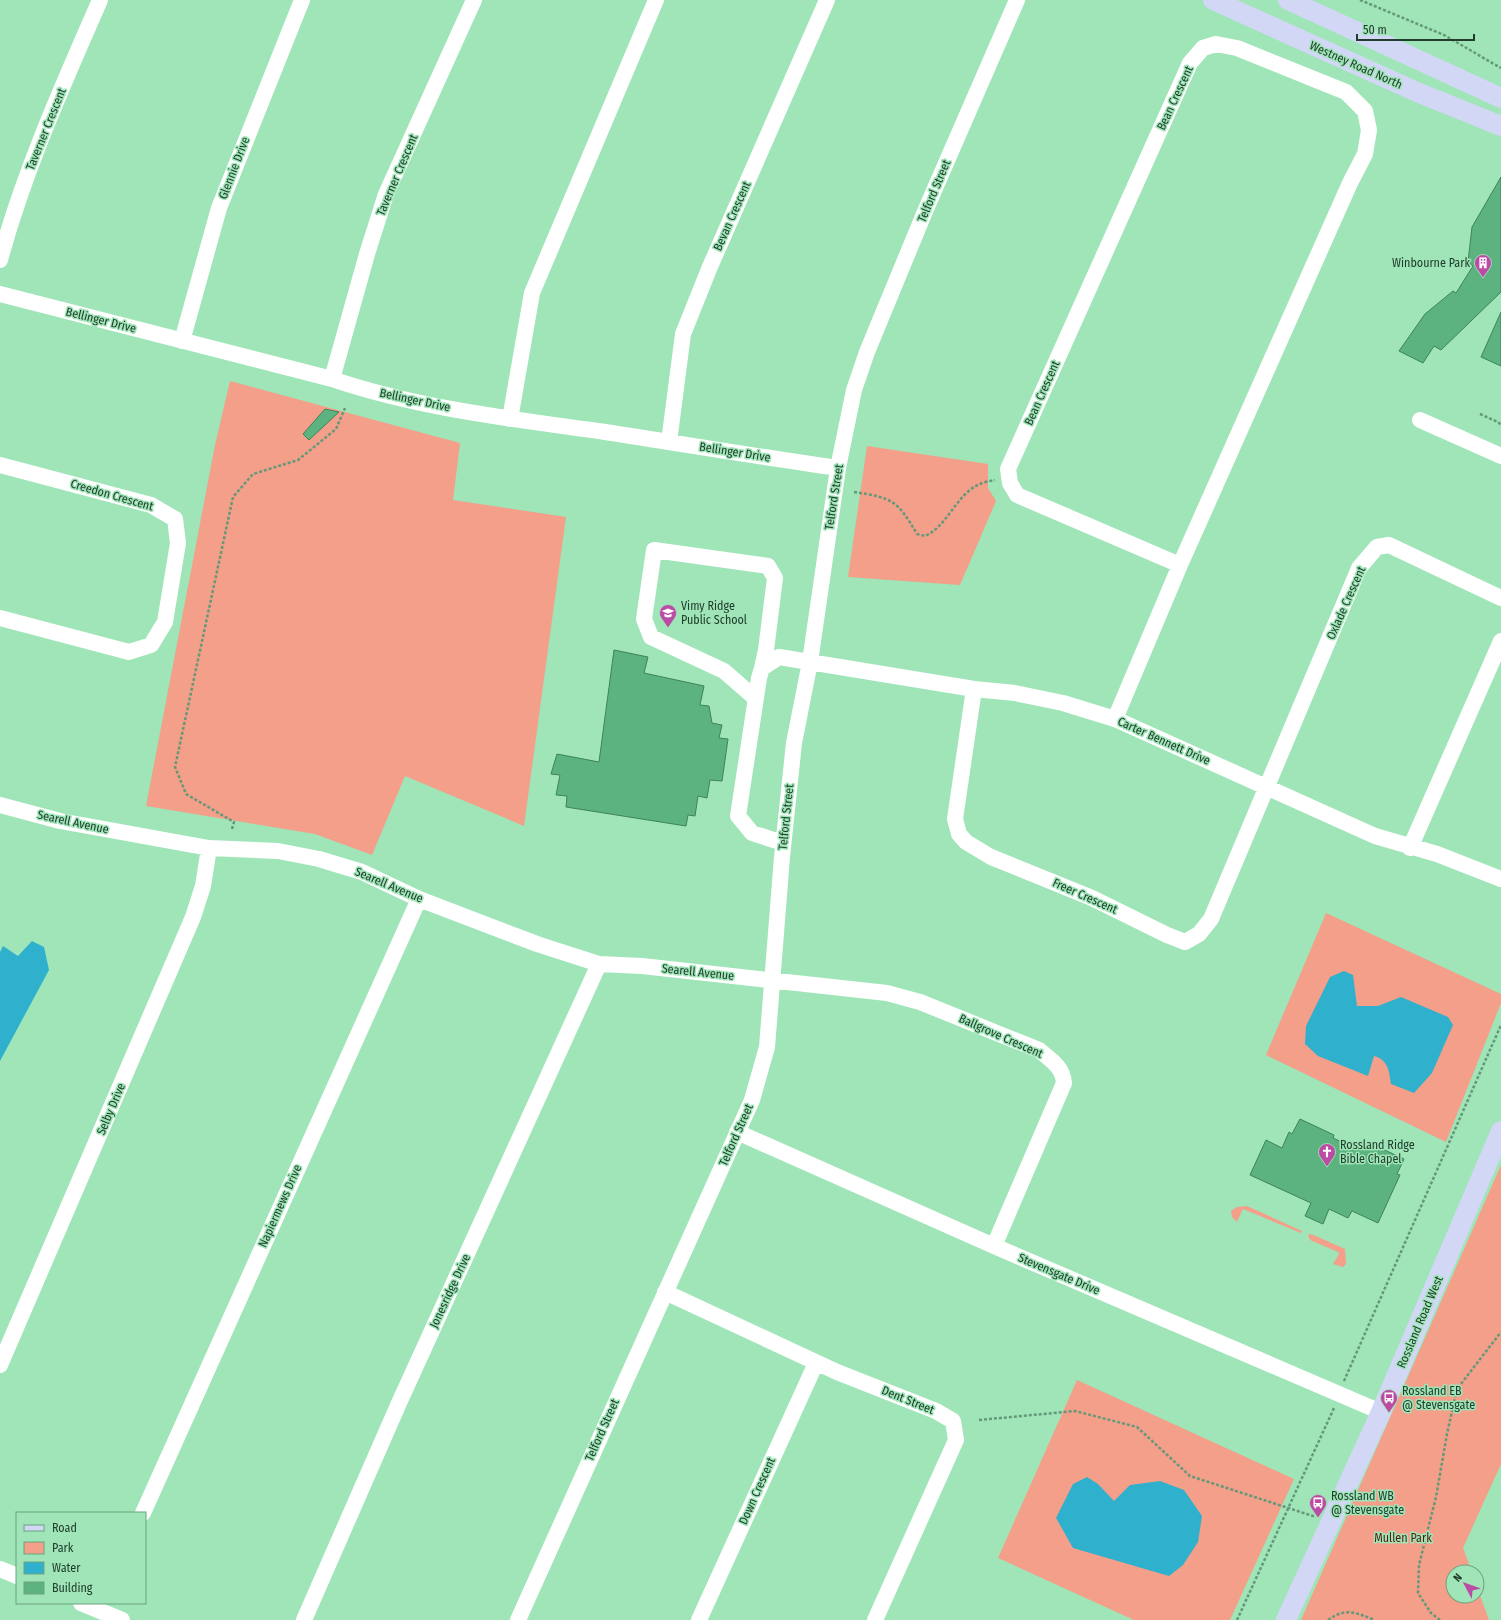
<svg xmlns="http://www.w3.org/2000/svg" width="1501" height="1620" viewBox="0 0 1501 1620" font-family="'Fira Sans Condensed',sans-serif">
<rect width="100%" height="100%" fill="#9fe5b8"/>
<path fill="#f39f89" d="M230,381L460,443L453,500L566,517L524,826L405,776L372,855L315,834L146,806L215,445Z
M867,446L988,464V488L996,501L960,585L848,577Z
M1326,913L1501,994V1003L1446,1142L1266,1055Z
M1501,1165V1464L1463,1548L1472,1572H1453V1596H1477V1587L1489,1620H1301Z
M1247,1206L1302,1231L1301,1233L1243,1209L1237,1222L1232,1217L1231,1211L1237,1207Z
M1311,1234L1345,1249L1346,1264L1343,1267L1333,1264L1339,1254L1338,1252L1310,1240L1308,1235Z
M1077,1380L1294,1479L1230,1620H1134L998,1558Z"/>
<path fill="#2fb1cd" d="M32,941L44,947L49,970L0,1061V952L3,946L18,956Z
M1344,971L1353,975L1357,1006H1378L1401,997L1448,1017L1453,1025L1432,1073L1414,1093L1391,1084C1389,1070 1388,1060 1374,1056L1368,1076L1318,1056L1305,1044L1306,1026L1330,977Z
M1087,1477L1098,1484L1114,1501L1130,1485L1160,1481L1184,1490L1202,1516L1198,1542L1183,1565L1169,1576L1073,1548L1056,1518L1073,1484Z"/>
<path fill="#5cb37f" stroke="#3e835a" d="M1501,177V292L1441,350L1434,346L1423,363L1399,351L1425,314L1453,291L1456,293L1473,266L1468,262L1472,227Z
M1501,312V366L1481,357Z
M325,409L339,412L309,440L303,434Z
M614,650L648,657L644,673L704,686L700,705L709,706L712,723L722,725L719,738L728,739L722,781L710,780L707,798L698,796L695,816L688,815L686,826L566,807L567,796L556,795L560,775L551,774L557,754L599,762Z
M1300,1119L1334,1135L1333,1138L1359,1150L1363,1140L1404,1159L1397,1174L1400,1175L1378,1223L1352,1211L1348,1218L1329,1209L1323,1224L1305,1216L1311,1203L1250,1175L1266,1140L1282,1148L1289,1132L1292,1134Z"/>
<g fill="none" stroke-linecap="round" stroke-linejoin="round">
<path stroke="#659878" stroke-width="2.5" stroke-dasharray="3 2" stroke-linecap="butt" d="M1360,0L1444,35L1501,68
M1480,414L1498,422L1501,425
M854,492C893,498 897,500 917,534L925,536C948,526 956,494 980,484C984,482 990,481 995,480
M232,829L234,822L186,794L175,767L233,497L253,474L298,460L336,429L345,408
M1344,1381L1501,1025
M979,1420L1075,1411L1137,1427L1190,1476L1316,1517
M1237,1620L1334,1408
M1328,1620C1346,1607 1356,1613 1375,1620
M1440,1620L1431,1613L1418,1593L1419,1565L1436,1497L1447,1434L1457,1389L1501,1332"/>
<path stroke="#fff" stroke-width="16" d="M0,260C24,171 63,85 100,0
M0,294L332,379C420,409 514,419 605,432C683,444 760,457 838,468
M182,341L219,208L302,0
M332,379L367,254L386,194L474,0
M510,419L532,293L656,0
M1420,420L1501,456
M669,442L683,334L709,269L827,0
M0,465L151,505L175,519L178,543L165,622L151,645L129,652L0,618
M974,689L955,819L959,834L966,842L991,857L1092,898L1167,935L1185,942L1199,934L1211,919L1359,568L1377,547L1389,545L1501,598
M755,698L724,671L651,637L644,619L654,550L768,566L775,578L766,650L762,668
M1115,719L1180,565L1350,183L1365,154L1369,130L1365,111L1346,92L1237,48L1216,44L1203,48L1190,63L1008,469L1010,483L1017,495L1180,565
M0,805L60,821L209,848L278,851L319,859L362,872L419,899L537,944L599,964L642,966L887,993L920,1002L1039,1050C1051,1060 1063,1067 1064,1083L994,1246
M783,843L752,833L738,816L759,678L762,668L779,657L974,689L1015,693L1063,703L1115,719L1375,836L1437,854L1501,879
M1410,848L1501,641
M737,1132L994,1246L1381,1412
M665,1292L837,1372L936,1411L953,1421L956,1440L875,1620
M0,1365L193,917L203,886L209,848
M143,1513L419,899
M0,1569L17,1576
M81,1603L122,1620
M304,1620L399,1403L599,964
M518,1620L752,1100L767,1047L782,857L794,743L810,662L838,468L854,390L867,352L926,209L1017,0
M699,1620L816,1363"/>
<path stroke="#d1d7f4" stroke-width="20" d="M1213,0L1417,92L1501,126
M1288,0L1501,98
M1286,1620L1381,1412L1501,1131"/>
</g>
<defs>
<symbol id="building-pin" viewBox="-11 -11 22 30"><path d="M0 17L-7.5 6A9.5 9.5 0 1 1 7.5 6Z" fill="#bc4ba6" stroke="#9fe5b8"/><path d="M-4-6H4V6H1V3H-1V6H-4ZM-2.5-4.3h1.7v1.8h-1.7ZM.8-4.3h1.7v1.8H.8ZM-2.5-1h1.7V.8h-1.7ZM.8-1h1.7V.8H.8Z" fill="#fff"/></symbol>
<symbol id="school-pin" viewBox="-11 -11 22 30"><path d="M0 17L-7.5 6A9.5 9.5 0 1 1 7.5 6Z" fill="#bc4ba6" stroke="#9fe5b8"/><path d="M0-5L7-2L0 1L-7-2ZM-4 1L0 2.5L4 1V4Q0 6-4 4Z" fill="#fff"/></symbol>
<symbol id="church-pin" viewBox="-11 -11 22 30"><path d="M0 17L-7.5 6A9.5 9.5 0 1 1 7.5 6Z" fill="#bc4ba6" stroke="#9fe5b8"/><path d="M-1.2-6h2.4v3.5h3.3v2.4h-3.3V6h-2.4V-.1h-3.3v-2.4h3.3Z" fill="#fff"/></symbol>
<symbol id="bus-pin" viewBox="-11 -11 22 30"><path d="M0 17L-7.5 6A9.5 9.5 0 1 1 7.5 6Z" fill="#bc4ba6" stroke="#9fe5b8"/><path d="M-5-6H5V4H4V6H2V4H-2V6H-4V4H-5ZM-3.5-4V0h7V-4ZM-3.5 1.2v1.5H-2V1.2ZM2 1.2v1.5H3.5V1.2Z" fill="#fff"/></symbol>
</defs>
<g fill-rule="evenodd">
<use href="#building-pin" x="1473" y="253" width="20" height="27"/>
<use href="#school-pin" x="658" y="603" width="20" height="27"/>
<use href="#church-pin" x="1317" y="1142" width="20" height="27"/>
<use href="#bus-pin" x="1379" y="1388" width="20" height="27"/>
<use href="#bus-pin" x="1308" y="1493" width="20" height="27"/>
</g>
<g text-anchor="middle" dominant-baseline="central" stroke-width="3" stroke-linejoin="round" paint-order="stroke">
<g font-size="12" fill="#213e2c" stroke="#9fe5b8">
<text transform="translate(1356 65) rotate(24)">Westney Road North</text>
<text transform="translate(1175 98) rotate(-65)">Bean Crescent</text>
<text transform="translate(46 129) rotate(-68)">Taverner Crescent</text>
<text transform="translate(234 168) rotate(-69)">Glennie Drive</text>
<text transform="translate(397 175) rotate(-67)">Taverner Crescent</text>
<text transform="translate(934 191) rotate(-67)">Telford Street</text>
<text transform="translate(732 216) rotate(-66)">Bevan Crescent</text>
<text transform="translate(101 320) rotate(14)">Bellinger Drive</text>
<text transform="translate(1042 393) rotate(-66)">Bean Crescent</text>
<text transform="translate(415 400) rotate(12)">Bellinger Drive</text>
<text transform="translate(735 452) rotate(9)">Bellinger Drive</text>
<text transform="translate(112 495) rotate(16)">Creedon Crescent</text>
<text transform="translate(834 497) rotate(-81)">Telford Street</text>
<text transform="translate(1346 603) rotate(-66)">Oxlade Crescent</text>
<text transform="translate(1164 741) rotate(24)">Carter Bennett Drive</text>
<text transform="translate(786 817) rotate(-84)">Telford Street</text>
<text transform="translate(73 822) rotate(12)">Searell Avenue</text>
<text transform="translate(389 885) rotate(23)">Searell Avenue</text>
<text transform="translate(1085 896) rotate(24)">Freer Crescent</text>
<text transform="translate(698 972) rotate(6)">Searell Avenue</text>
<text transform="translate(1001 1036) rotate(24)">Ballgrove Crescent</text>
<text transform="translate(111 1109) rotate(-67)">Selby Drive</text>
<text transform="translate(736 1135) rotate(-66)">Telford Street</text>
<text transform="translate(280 1206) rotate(-66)">Napiermews Drive</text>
<text transform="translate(1059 1274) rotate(23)">Stevensgate Drive</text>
<text transform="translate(450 1291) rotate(-65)">Jonesridge Drive</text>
<text transform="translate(1420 1322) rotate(-67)">Rossland Road West</text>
<text transform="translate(908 1400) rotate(22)">Dent Street</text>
<text transform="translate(602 1430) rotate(-66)">Telford Street</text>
<text transform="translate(757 1491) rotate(-66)">Down Crescent</text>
</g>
<g font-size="12" fill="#213e2c" stroke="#9fe5b8" text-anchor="start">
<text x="1470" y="263" text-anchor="end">Winbourne Park</text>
<text x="681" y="606">Vimy Ridge<tspan x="681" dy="14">Public School</tspan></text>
<text x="1340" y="1145">Rossland Ridge<tspan x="1340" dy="14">Bible Chapel</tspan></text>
<text x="1402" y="1391">Rossland EB<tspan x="1402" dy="14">@ Stevensgate</tspan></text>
<text x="1331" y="1496">Rossland WB<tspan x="1331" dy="14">@ Stevensgate</tspan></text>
</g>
<g font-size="12" fill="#531c0d" stroke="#9fe5b8">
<text x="1403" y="1538">Mullen Park</text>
</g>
</g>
<rect x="16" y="1512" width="130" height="92" fill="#9fe5b8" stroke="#6da280"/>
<rect x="24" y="1525" width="20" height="6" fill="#d1d7f4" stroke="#6da280"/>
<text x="52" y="1532" font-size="12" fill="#213e2c">Road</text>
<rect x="24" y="1542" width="20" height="12" fill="#f39f89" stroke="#6da280"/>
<text x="52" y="1552" font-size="12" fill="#213e2c">Park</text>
<rect x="24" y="1562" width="20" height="12" fill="#2fb1cd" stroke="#6da280"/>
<text x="52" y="1572" font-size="12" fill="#213e2c">Water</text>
<rect x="24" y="1582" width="20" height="12" fill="#5cb37f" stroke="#6da280"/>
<text x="52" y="1592" font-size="12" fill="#213e2c">Building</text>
<g transform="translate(1465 1584) rotate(311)"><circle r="19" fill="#9fe5b8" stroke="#6da280"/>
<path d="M0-3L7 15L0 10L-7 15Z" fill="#bc4ba6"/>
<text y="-6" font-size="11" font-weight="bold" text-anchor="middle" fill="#213e2c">N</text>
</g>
<path d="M1357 34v6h117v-6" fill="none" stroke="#213e2c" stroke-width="2"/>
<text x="1363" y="34" font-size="12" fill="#213e2c" stroke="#9fe5b8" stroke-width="3" paint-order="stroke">50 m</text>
</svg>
